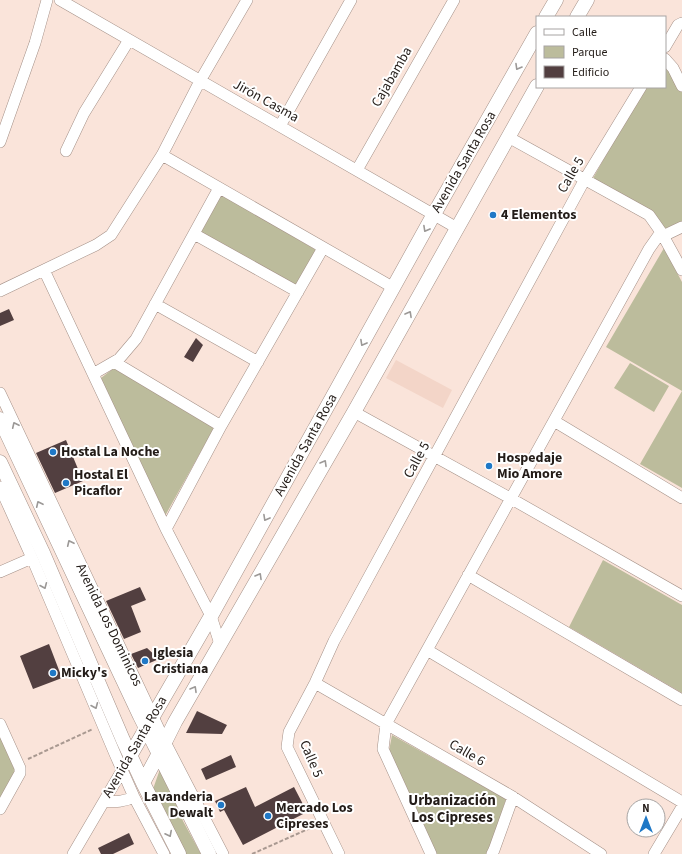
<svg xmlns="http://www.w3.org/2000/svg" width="682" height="854" viewBox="0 0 682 854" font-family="'Source Sans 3',sans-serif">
<rect width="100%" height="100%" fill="#fae4da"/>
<path fill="#f3d5c8" d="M396,360L452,390L443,408L386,378Z"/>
<path fill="#bcbc9c" d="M665,62L682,91V223L664,231L592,180L644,87H665Z
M221,194L316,250L296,286L201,232Z
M664,248L682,282V391L606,347Z
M630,363L669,386L654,412L614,388Z
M114,368L214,428L165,516L101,378Z
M682,391V488L640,464Z
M603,560L682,605V693L569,627Z
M392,735L506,799L490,848L486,854H436L389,751Z
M0,736L16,773L0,801Z
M160,769L177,805L183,821L201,854H185L153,789Z"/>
<path fill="#523f40" d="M9,309L14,320L0,326V313Z
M196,338L203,345L193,362L184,357Z
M66,440L83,481L55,493L36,453Z
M140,587L146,600L131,606L141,632L124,639L106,601Z
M49,644L62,678L33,689L20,656Z
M147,648L159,659L138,668L131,654Z
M197,711L227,725L222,734L186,733Z
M231,755L236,767L206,780L201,769Z
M246,787L255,807L294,787L307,812L243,845L224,810L220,812L215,801Z
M129,833L134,844L113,854H101L98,848Z"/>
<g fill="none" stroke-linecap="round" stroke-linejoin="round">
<defs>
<path id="minor" d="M60,0L457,228
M665,47L678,25L682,23
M665,59L673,68L682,86
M280,126L351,0
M508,137L649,215L661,232L682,270
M0,142L35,43L47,0
M66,151L84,113L129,40
M162,155L394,288
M357,170L454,0
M194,234L298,292
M663,236L682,227
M44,270L166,529L211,616L220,644
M0,291L96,245L111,235L162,155L200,81L247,0
M155,304L258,362
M114,362L221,426
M93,374L119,359L136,339L219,188
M0,393L165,742L223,854
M354,412L510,498L682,596
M554,421L682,498
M0,487L32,558L115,754L134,797L164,854
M166,529L221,426L323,248
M0,572L32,558
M468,575L682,700
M427,650L682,802
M315,683L513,797L601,854
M0,724L20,768V773L0,809
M104,801C116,802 124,802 134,797
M73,854L124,767
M339,854L287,747L289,732L315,683L334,641L585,179L641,87
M431,854L383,749L386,724L649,249L661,232
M492,854L494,850L513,797
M654,854L682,807"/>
<path id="major" d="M546,17L556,0
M577,17L587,0
M0,419L140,716L209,854
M0,462L43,553L123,740L143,783L179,854
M130,756L211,616L434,214L537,33
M143,783L165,742L175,722L354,412L537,86"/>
</defs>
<use href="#minor" stroke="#a49087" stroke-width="12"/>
<use href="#major" stroke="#a49087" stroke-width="15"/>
<path stroke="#a99991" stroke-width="2" stroke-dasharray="4 2" stroke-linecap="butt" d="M28,759L93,729
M252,854L315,826"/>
<use href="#minor" stroke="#fff" stroke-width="11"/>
<use href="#major" stroke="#fff" stroke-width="14"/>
</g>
<defs><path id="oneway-chevron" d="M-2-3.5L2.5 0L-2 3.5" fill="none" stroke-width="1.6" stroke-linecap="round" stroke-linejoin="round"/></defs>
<g stroke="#9c9997">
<use href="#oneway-chevron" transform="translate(518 67) rotate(120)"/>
<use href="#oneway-chevron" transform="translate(426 229) rotate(119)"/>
<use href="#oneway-chevron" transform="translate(409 314) rotate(-61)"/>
<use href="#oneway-chevron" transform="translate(363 343) rotate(119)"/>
<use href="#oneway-chevron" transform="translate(15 425) rotate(-115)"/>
<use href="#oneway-chevron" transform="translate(324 463) rotate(-60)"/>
<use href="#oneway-chevron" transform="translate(39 504) rotate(-115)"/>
<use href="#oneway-chevron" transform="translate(266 518) rotate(119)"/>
<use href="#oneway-chevron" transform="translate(70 543) rotate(-115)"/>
<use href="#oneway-chevron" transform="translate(259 576) rotate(-60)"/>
<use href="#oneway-chevron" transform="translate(44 586) rotate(67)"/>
<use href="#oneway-chevron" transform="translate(194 689) rotate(-60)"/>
<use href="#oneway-chevron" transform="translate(95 706) rotate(67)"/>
<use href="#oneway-chevron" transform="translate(169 834) rotate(63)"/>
</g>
<g fill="#1f78c6" stroke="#fff" stroke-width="1.5">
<circle cx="493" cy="215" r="4"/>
<circle cx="53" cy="452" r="4"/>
<circle cx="489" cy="466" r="4"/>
<circle cx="66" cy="483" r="4"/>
<circle cx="145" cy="661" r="4"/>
<circle cx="53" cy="673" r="4"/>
<circle cx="221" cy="805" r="4"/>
<circle cx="268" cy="816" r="4"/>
</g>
<g text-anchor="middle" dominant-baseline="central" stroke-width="4" stroke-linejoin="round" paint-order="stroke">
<g font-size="14" fill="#231c18" stroke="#fff">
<text transform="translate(392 77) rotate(-60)">Cajabamba</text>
<text transform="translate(266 101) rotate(29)">Jirón Casma</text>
<text transform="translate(464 162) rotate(-60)">Avenida Santa Rosa</text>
<text transform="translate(571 175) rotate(-60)">Calle 5</text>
<text transform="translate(306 445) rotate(-61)">Avenida Santa Rosa</text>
<text transform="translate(417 460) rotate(-61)">Calle 5</text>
<text transform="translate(109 625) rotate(64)">Avenida Los Dominicos</text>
<text transform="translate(135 747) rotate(-60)">Avenida Santa Rosa</text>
<text transform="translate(467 753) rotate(30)">Calle 6</text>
<text transform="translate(311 759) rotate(67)">Calle 5</text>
</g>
<g font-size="14" font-weight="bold" fill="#231c18" stroke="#fff" text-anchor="start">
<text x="501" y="215">4 Elementos</text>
<text x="61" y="452">Hostal La Noche</text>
<text x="497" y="458">Hospedaje<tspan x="497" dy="16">Mio Amore</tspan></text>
<text x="74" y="475">Hostal El<tspan x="74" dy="16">Picaflor</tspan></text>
<text x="153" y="653">Iglesia<tspan x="153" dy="16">Cristiana</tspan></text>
<text x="61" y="673">Micky's</text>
<text x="213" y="797" text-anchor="end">Lavanderia<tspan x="213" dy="16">Dewalt</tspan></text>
<text x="276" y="808">Mercado Los<tspan x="276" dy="16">Cipreses</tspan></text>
</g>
<g font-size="15" font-weight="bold" fill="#231c18" stroke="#fff">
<text x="452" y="800">Urbanización<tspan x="452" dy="17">Los Cipreses</tspan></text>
</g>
</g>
<rect x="536" y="16" width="130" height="72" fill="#ffffff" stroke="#a7a4a3"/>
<rect x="544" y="29" width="20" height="6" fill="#ffffff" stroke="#a7a4a3"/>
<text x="572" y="36" font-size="12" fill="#231c18">Calle</text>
<rect x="544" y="46" width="20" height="12" fill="#bcbc9c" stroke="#a7a4a3"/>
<text x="572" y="56" font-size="12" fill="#231c18">Parque</text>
<rect x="544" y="66" width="20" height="12" fill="#523f40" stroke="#a7a4a3"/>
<text x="572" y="76" font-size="12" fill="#231c18">Edificio</text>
<g transform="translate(646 818)"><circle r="19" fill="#ffffff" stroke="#a7a4a3"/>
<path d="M0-3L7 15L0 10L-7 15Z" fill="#1f78c6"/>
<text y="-6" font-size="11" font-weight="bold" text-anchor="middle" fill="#231c18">N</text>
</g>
</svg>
